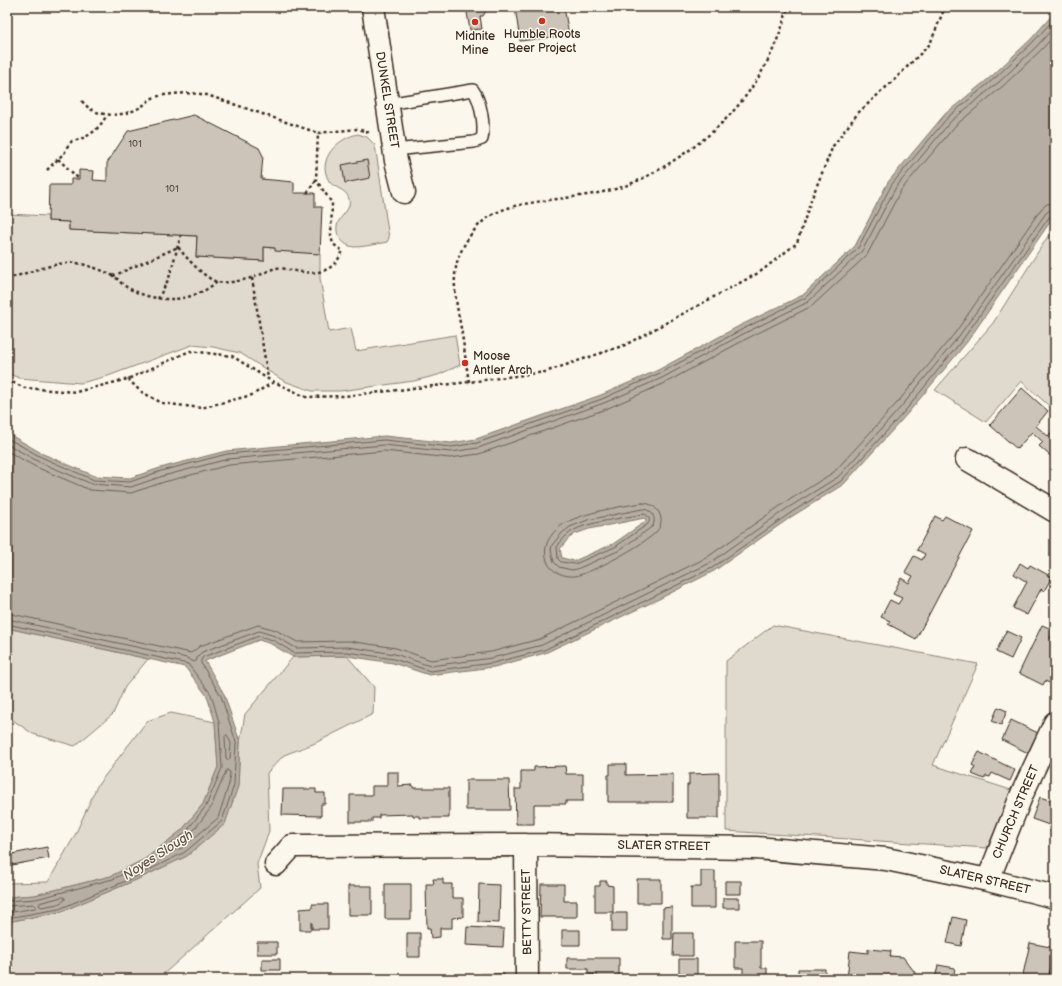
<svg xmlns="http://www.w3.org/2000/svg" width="1062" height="986" viewBox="0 0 1062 986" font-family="'Balsamiq Sans',sans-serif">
<rect width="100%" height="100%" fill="#fbf7ec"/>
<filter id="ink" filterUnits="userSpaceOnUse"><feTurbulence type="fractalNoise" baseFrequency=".025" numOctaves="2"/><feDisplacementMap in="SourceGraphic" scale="8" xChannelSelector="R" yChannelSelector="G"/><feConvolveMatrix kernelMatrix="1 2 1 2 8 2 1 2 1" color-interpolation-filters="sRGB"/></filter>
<g filter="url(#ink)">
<path fill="#dfd9ce" stroke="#8d8276" d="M358,134L367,137L375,145L389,238L387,242C377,244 364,247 354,247C344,246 335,236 337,226C339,215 352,211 349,199C346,188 334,189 329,181C316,159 338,138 358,134Z
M7,214L48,216V221L69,222V230L197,236L196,257L264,261V247L320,254V278L329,332L351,328L356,351L455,335L460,365L438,375L414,381L340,391H312L284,381L240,353L213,347L192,345L108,376L81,383L19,378L7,373Z
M1055,225V411L1021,381L986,422L935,390L993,323Z
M773,625L978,664L933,765L1014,791L987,848L726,831V661Z
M7,628L148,659L125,687L113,714L75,746L33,734L7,716Z
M347,656L374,687L373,714L313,744L284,755L267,773L269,831L257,864L260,888L158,979H7V922L60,912L136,880L187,856L225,823L238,786L240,742L245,714L293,657Z
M171,713L215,722L218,767L203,804L182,830L145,859L111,876L35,895L7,897V883L48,882L75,835L97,786L147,721Z"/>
<path fill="#b6aea2" stroke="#85796d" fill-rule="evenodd" d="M1055,12V215L967,342L908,413L844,484L791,517L714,571L659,599L545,653L494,667L429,675L393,663L347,656L293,657L271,644L259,640L205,661L224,694L240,742L238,786L225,824L187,856L136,880L60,912L7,922V897L35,895L111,876L145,859L182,830L203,804L218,767L215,722L207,696L185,667L7,628V433L43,454L95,476L130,478L160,468L226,451L385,436L451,443L476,439L601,395L658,370L739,326L803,295L855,246L888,182L945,114L993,75L1031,39ZM645,518L646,521L613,544L574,561L562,558L560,549L568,539L575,534L589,529Z"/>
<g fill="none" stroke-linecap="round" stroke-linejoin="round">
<path stroke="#6c5f53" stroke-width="1" d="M7,438L41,457L94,480L130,482L161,471L227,454L384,440L451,447L477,443L602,399L660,373L741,330L805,298L858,248L892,184L948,117L995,78L1033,42L1055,18
M7,444L39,462L92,484L131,487L163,476L228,459L384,445L451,452L478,448L604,403L662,378L743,334L808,302L862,251L896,187L951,121L999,82L1037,46L1055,26
M7,451L36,467L90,490L131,493L164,482L229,465L384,451L450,458L479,454L606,409L665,383L746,339L812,306L867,255L901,190L956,125L1003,86L1041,50L1055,35
M643,503C657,503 667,519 657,531C647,543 590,574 575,576C565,577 550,572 547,561C543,548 547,539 557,529C572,514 622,506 643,503Z
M643,509C653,510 656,518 653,526L618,551L577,569L572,570L559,567L554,562L551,550L552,545L562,533L570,527L588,520Z
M643,514C649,514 651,520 648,524L615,547L575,564L561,562L558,559L557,547C561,541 566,535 572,531C588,522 624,518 643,514Z
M7,613L191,653L200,646L258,625L276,630L297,642L349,641L396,648L431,660L491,652L540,639L706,558L783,504L834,472L897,403L955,333L1041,209L1047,204L1055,203
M7,619L187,658L194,662L196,661L198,656L202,652L259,631L275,636L296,648L348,647L395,654L430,666L492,658L542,645L710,563L786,509L838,477L901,407L959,336L1046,213L1050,210L1055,209
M7,624L188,664L211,694L219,722L222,768L206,806L185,833L148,862L113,879L36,899L7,901
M227,735L231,743L230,758L228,760L226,758L225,737Z
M227,770L230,772L229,784L218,818L182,848L175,850V847L189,836L210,809Z
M63,897L65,898V900L58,904L41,907L39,905L40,903Z
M7,906L34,904L36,906L35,908L7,913
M7,918L59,909L135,877L185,852L222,821L234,785L236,742L221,696L201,663V660L203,657L259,636L273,640L294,653L347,652L394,659L430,671L493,663L544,650L657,595L712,568L789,514L841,481L905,411L963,339L1050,216L1055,214"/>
</g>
<path fill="#ccc4b9" stroke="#3b2a1e" d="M466,7H491V8L487,9L483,16H480L482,29L470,30Z
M515,7H564L569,35L520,41Z
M194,115L259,148L263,156L261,179L294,182V193H315V207H322L320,254L275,251V248L264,247V261L196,257L197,236L69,230V222L48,221L49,185H71V179H79V170L94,171L93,180L107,181V163L128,131Z
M367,160L370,178L345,183L342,165Z
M1022,388L1048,411L1036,426L1048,436L1055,428V460L1039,446L1043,442L1032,432L1017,449L990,425Z
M935,516L942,520L945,516L973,531L916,639L888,624L890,621L881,617L890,600L898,604L902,598L893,594L901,578L909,583L913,576L905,572L914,556L922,560L925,554L917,550Z
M1020,563L1028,568L1030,565L1052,577L1044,591L1041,589L1027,615L1013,608L1027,582L1014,574Z
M1042,625L1054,630L1050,638L1055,641L1051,650L1055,652V660L1050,671L1055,673V677L1052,684L1045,681L1043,685L1019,673Z
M1006,631L1021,638L1011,659L996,652Z
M998,707L1007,711L1001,725L992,721Z
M1011,720L1038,733L1028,753L1002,740Z
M979,752L1015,770L1010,781L992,773L990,777L986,776L984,779L972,774L975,767L972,765Z
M610,764H626V775L673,774V802H608V775H610Z
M565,766L566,774H583V801H566V804H534V824H516L515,789H521V771H534V767Z
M387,772H398V786L413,785V788H449V818H419V816H413V814L379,815V818H372V822H350V795H372V786H387Z
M719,773V818H687V785H689V774Z
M466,780H509L510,810H466Z
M283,789H316V793H325V804H321V816L282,815Z
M1040,797L1055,802V816L1052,826L1032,819Z
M47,847L49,858L7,866V855Z
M701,871H715V908H691V887H701Z
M433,879H443V884H452V898H463V917L452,918V928H440V937L431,938L430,928H427L426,884H434Z
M637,879H661V903H637Z
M600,881H607V885L613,886V912H595V886H600Z
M725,881H741V894H725Z
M385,884H411V919H385Z
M479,884L500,885L499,923L478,922Z
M541,884H564V901H577V917H540Z
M348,886H372V915H348Z
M723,898H739V908H723Z
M312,904H328V929H312V923H311V930H300V909L312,908Z
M672,907V939H663V908Z
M612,913H627V932H612Z
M953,917L966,920L961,946L947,943Z
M467,927L504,929L503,947L466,945Z
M562,930H580V945H562Z
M407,933H420V957H407Z
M674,933H693V956H673Z
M735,941H761V968H767V979H743V968H735Z
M257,942H277V954H257Z
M1030,943L1055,948L1048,979H1022Z
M868,949L891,951L890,956L903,957L920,979H847L850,951L868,953Z
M567,958H619V979H597V974H588V969H567Z
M262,959H280V970H262Z
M679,959H697V979H679Z
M938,965L955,968L953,979H935Z
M798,969H825V979H798Z
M481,974H504V979H481Z"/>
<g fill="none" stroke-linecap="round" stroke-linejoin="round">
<defs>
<path id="lane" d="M387,104L473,90C481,101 485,126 482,139L474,142L394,150"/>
<path id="street" d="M373,7L396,161L404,192
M967,459L1055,511
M526,845L527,979
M276,864L292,846L526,845L756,848L886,859L988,880L1055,897
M988,880L1022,794L1055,723"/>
</defs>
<use href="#lane" stroke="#3b2a1e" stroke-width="14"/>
<use href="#street" stroke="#3b2a1e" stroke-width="25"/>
<path stroke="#3b2a1e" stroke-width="2.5" stroke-dasharray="3 3" stroke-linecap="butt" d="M82,101C95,119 123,117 139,108C145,105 149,99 155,97C171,93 191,92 207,95L318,133L357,129L371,133
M58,159L79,179
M47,170L65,152L67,147L72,141C89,138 98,130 107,115
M307,193L316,180
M113,276L178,247C185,257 206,279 217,282C226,284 245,280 254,277C259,276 273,268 276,268C281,267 287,270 291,270C315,275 331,275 343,251L333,244L331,236L332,203L316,180L318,133
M252,278L268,378
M7,279C25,274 57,261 76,263C84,264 106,271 113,276C118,278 120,283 125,286C147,300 177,304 201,292C207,290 212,285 217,282
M158,299L169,278L181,235
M128,379L140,391L162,403L201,408L252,395L274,382
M7,380L25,388L76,392L128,379L190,351L232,356L268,379L306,397L345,396L469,382L545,372L625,345L760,272L797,243L811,200L833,146L858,113L895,79L930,44L945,7
M469,382C466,364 464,346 461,328C457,306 451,282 458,259C464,242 476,224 492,215C507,206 525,204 542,201C570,197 599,195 625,186C643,179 660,170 676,159C734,122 770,74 788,7"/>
<use href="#lane" stroke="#fbf7ec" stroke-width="11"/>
<use href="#street" stroke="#fbf7ec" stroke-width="22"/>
</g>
</g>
<g fill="#c8321e" stroke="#fbf7ec" stroke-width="1.5">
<circle cx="542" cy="21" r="4"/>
<circle cx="475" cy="22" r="4"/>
<circle cx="465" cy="363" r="4"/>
</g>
<g text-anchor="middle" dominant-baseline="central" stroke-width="3" stroke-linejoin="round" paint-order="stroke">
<g font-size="10" fill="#5f5045">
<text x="135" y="144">101</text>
<text x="172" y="189">101</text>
</g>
<g font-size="12" fill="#3b2a1e" stroke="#fbf7ec">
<text x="542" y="34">Humble Roots<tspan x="542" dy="14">Beer Project</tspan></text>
<text x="475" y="36">Midnite<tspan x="475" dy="14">Mine</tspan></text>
<text x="473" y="356" text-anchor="start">Moose<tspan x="473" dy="14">Antler Arch</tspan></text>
</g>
<g font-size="12" fill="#3b2a1e" stroke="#fbf7ec">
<text transform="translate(387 100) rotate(81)">DUNKEL STREET</text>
<text transform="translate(1016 812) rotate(-67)">CHURCH STREET</text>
<text transform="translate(664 846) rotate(1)">SLATER STREET</text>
<text transform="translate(985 880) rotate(13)">SLATER STREET</text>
<text transform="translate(527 912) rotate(-91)">BETTY STREET</text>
</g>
<g font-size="13" font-style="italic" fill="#605246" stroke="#fbf7ec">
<text transform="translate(158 855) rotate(-33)">Noyes Slough</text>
</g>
</g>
<rect width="1062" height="986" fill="none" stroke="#fbf7ec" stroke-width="24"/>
<rect x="12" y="12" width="1038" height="962" fill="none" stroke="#3b2a1e" stroke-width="1.5" filter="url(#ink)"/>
</svg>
